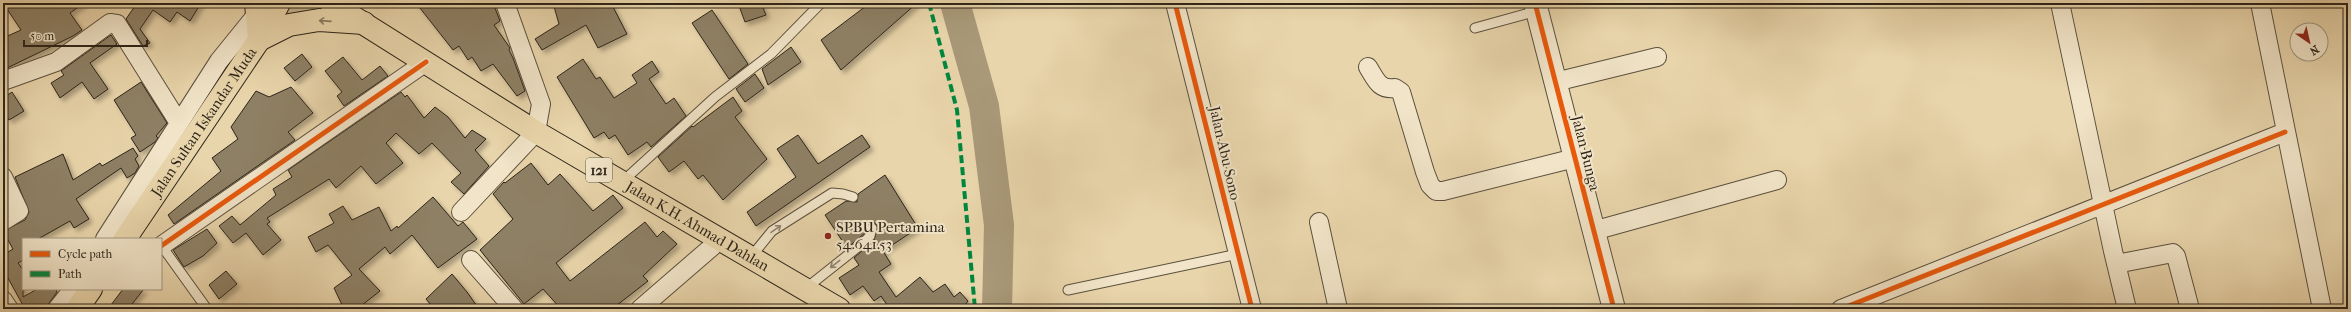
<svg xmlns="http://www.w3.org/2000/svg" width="2351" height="312" viewBox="0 0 2351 312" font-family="'IM FELL French Canon',serif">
<defs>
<filter id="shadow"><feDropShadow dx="3.5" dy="3.5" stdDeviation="2" flood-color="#0004"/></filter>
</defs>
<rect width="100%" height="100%" fill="#e9d5ab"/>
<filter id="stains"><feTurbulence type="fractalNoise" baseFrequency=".005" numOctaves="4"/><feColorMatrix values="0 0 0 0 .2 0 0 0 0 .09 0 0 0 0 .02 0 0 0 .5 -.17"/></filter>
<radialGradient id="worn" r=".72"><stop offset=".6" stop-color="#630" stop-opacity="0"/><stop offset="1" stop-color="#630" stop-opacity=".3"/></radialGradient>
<path fill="#c9b792" stroke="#7a6e56" d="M292,3H310L328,14L278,22Z"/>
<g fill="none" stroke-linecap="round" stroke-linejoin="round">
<path stroke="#a99979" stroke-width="30" d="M955,3L984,106L999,225L997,309"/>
</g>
<path fill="#8e8065" stroke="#2c2419" filter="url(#shadow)" d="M3,3H84L70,13L82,30L73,36L3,70V38L21,30Z
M137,3H201L190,21L177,12L170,22L153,10L140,29L150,43L143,46L126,19Z
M416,3H493L500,21L494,25L510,48L509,50L513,58L525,91L517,96L493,64L481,71L472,57L468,60L459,46L453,50Z
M553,3H611L627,34L598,48L586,25L542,50L535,39L559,24Z
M738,3H761L766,15L745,22Z
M870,3H917L841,70L821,40Z
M712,10L748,64L729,79L692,23Z
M111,35L117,44L90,63L108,89L94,99L82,82L60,98L51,83L64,75L61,71Z
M791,47L801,62L768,85L762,69Z
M302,54L312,67L295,81L284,68Z
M343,57L362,80L380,66L388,76L344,106L337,96L342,92L325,71Z
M583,59L596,79L600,77L614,98L637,83L632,75L652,61L659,72L649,79L666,104L674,98L686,116L651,147L647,142L628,155L615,135L609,139L604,132L594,138L557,77Z
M755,74L764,88L745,102L736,89Z
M141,82L167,123L156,136L158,138L155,142L140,152L131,138L136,135L114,100Z
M291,87L313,113L288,132L295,140L174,224L168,215L221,171L212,158L238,139L231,127L256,91L269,97Z
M12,92L24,111L9,120L3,110V98Z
M401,92L405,97L407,95L424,118L435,107L448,117L465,138L472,130L486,139L475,150L489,166L464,194L451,182L461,173L432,143L419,154L396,133L386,143L403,163L376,184L361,166L336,188L329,179L267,218L270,222L267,224L281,240L263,255L246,233L233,243L219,226L232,216L240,225L276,195L273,189L292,177L288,170Z
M733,97L742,111L735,117L767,159L723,200L703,175L698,179L684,161L669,172L658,157L692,126L693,127Z
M798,135L818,164L862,135L870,147L756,226L747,212L796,177L777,149Z
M133,148L138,156L135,159L139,166L135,173L127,178L121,168L76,199L89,219L74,228L70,221L38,239H23V260L18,263L23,270V297L37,289H56L57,292L47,306L42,309H25L3,269V255L13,249L3,231L25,220L29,212L15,177L63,154L73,180L100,163L102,166Z
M531,163L548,185L560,174L593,211L613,195L623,208L556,263L570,281L645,222L657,237L663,231L677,244L643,276L648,281L612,309H561L543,289L524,304L480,250L513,219L493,194L504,182L505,183Z
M885,175L918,228L883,251L891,264L879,272L896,297L920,277L933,292L945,284L954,297L960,292L968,301L962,309H882L887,305L881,296L874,301L863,286L850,295L839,278L859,265L854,258L874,240L878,227L874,222L868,224L865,233L847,248L825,215L846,201L857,202L858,194Z
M433,197L458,226L463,222L477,239L438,268L412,235L390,254L385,247L359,269L380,291L357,309H344L334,288L352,275L328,245L316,252L308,237L334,223L329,214L343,206L352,220L379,207L391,231L397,226L398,228Z
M207,229L217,243L203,256L184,267L173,250Z
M226,271L237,284L219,299L209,285Z
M452,274L467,292L479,309H434L426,299Z
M123,289H144L128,309H108Z"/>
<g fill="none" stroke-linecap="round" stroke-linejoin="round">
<defs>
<path id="service" d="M1475,28L1537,11
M622,182L715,97L771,54L821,3
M161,245L207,309
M750,258L772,231L832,193L843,194L853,197
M805,289L863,243L870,236L872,228
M1068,290L1238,254"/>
<path id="minor" d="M1175,3L1252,309
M2060,3L2113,251L2127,309
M2260,3L2322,309
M1368,67C1376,80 1379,90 1395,88L1401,92L1425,172L1430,185L1436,191H1443L1575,158
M3,81L56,62L110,23L117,24L179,123
M1555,82L1657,57
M3,177L19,211L3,221
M461,212L536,132L541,104L505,3
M1319,222L1338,309
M1593,231L1777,180
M105,239L219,61L257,14
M161,246L426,62
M471,260L514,309
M2116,264L2173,253L2176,256L2190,309
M3,300L9,309
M57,309L73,289
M640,309L721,239
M1841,309L2285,132"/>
<path id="tertiary" d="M1535,3L1614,309"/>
<g id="primary">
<path id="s1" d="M331,3L536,132L839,309"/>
</g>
<g id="trunk">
<path d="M256,3L259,40"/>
<path d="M259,40L289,25L319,20L364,23"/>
<path id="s2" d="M125,239L259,40L279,3"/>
<path d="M77,309L91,289"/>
</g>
</defs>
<use href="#service" stroke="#5b503e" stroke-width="11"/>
<use href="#minor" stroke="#5b503e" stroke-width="20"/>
<use href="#tertiary" stroke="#5b503e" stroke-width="24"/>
<use href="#primary" stroke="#2c2419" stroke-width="24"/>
<use href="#trunk" stroke="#2c2419" stroke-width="24"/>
<use href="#service" stroke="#f1e4c8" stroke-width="9"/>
<use href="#minor" stroke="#f1e4c8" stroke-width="18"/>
<use href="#tertiary" stroke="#f1e4c8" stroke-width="22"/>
<use href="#primary" stroke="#e9d5ab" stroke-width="22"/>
<use href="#trunk" stroke="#e9d5ab" stroke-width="22"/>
<path stroke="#00873e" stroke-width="4" stroke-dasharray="8 4" stroke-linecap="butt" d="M929,3L957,110L975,309"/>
<defs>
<path id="cycleway" d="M1175,3L1252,309
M1535,3L1614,309
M161,246L426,62
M1841,309L2285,132"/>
</defs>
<use href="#cycleway" stroke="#f1e4c8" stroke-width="8"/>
<use href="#cycleway" stroke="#e8590c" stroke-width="5"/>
</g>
<defs><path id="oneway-shaft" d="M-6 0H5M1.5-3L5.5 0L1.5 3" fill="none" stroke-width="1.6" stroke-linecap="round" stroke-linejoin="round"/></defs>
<use stroke="#8a7c62" href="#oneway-shaft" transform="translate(325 21) rotate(-176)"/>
<g stroke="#8e8470">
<use href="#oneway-shaft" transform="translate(776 229) rotate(-35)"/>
<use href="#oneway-shaft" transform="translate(835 264) rotate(142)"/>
</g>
<circle fill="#8f2418" stroke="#f1e4c8" stroke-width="1.5" cx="828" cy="236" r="4"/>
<g text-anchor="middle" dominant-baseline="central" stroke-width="4" stroke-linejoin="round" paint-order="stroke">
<rect fill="#f1e4c8" stroke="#675e4e" stroke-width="1" x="586" y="158" width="26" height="24" rx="3"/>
<g font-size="14" font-weight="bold" fill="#2c2419">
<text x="599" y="170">121</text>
</g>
<g font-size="15" fill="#2c2419" stroke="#f1e4c8">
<text stroke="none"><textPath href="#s2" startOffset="141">Jalan Sultan Iskandar Muda</textPath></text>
<text transform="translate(1225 153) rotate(77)">Jalan Abu Sono</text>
<text transform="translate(1586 153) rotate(76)">Jalan Bunga</text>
<text stroke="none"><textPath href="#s1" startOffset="429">Jalan K.H. Ahmad Dahlan</textPath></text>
</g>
<g font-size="15" fill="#2c2419" stroke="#f1e4c8" text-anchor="start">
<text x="836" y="227">SPBU Pertamina<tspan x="836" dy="17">54.641.53</tspan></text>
</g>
</g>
<rect width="2351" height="312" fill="none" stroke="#e9d5ab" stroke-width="16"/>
<rect x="4" y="4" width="2343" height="304" fill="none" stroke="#2c2419" stroke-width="2"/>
<rect x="8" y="8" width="2335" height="296" fill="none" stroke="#2c2419"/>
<rect x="22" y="238" width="140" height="52" fill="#f1e4c8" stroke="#a29782"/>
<rect x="30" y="251" width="20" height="6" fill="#e8590c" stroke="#a29782"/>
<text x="58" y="258" font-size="12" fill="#2c2419">Cycle path</text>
<rect x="30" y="271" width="20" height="6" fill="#00873e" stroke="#a29782"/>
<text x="58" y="278" font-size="12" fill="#2c2419">Path</text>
<g transform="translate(2309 42) rotate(146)"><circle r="19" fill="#f1e4c8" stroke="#a29782"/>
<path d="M0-3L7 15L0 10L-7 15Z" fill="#8f2418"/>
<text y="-6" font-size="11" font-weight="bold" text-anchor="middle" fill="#2c2419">N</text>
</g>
<path d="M24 40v6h123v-6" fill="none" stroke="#2c2419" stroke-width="2"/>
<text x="30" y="40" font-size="12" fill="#2c2419" stroke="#f1e4c8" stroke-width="3" paint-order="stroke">50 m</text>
<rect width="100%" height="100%" filter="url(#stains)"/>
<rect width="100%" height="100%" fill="url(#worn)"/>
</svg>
